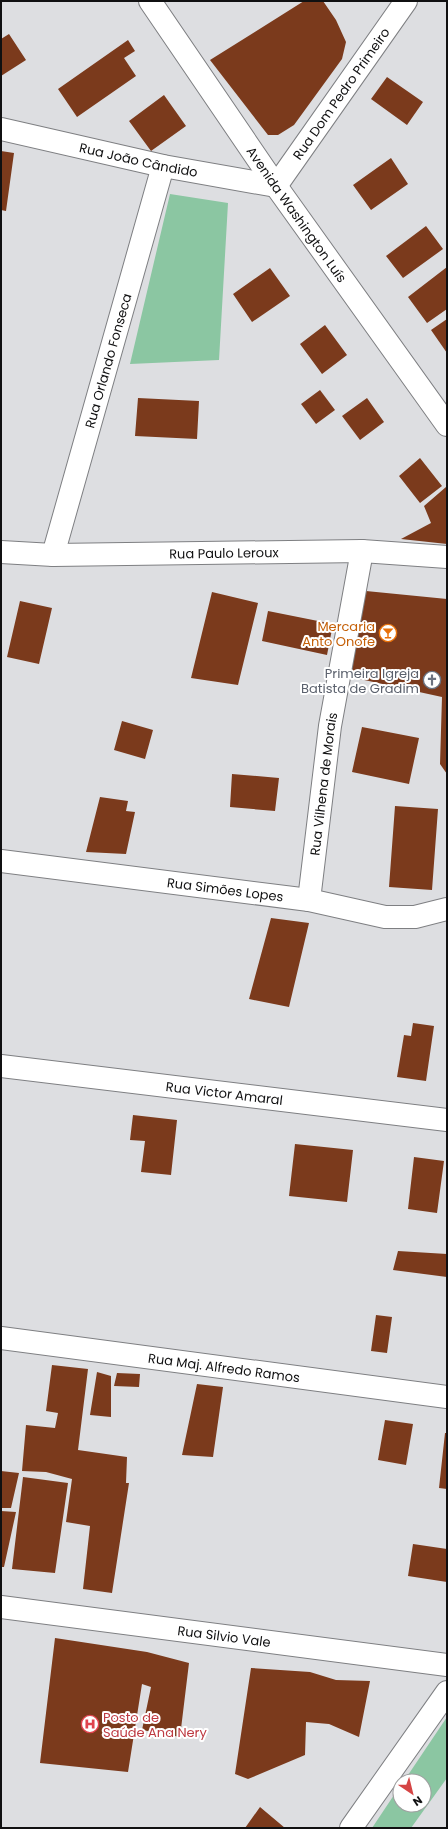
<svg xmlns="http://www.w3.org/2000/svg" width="448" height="1829" viewBox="0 0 448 1829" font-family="Poppins,sans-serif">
<rect width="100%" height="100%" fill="#dddee1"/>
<path fill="#8bc6a2" d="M170,194L228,203L219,360L130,364Z
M447,1717V1778L411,1828H372L400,1786V1805H424V1781H404Z"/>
<path fill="#7b3a1c" d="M304,1H323L336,20L346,42L342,59L294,125L278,135H268L210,60Z
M9,34L26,60L1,76V39Z
M128,40L135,51L124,58L136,76L77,117L58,89Z
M387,77L423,102L407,125L371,99Z
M164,95L186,126L151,151L129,121Z
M1,151L14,153L6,211L1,210Z
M391,158L408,184L371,210L353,185Z
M426,226L443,249L403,278L386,256Z
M447,267V309L427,323L408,297Z
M270,268L290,296L252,322L233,294Z
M447,319V353L431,330Z
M325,325L347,355L322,374L300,344Z
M320,390L335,410L316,424L301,404Z
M138,398L199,401L197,439L135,436Z
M367,398L384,422L360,440L342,416Z
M420,458L442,486L420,503L399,476Z
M446,487L447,544L401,539L431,523L424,506Z
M366,591L447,599V774L440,764L442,697L346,676Z
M212,592L258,603L238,685L191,678Z
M20,601L52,608L39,664L7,657Z
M268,611L333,624L327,655L262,641Z
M122,721L153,730L145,759L114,750Z
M362,727L419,738L409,784L352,772Z
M232,774L279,778L275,811L230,807Z
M100,797L128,801L126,811L135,812L126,854L86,852Z
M395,806L438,809L432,890L389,887Z
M271,918L309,923L289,1007L249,999Z
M413,1023L434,1026L426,1081L397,1077L404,1035L411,1036Z
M133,1115L177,1120L171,1175L141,1172L145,1141L130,1140Z
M295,1144L353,1150L347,1202L289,1196Z
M414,1157L444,1161L437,1213L408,1209Z
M398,1251L447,1254V1277L393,1270Z
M376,1315L392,1317L387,1353L371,1351Z
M52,1365L88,1369L78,1450L127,1457L126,1483H129L112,1593L83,1589L90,1526L66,1522L72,1479L46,1472L22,1471L26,1425L55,1428L58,1413L46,1411Z
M97,1372L111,1376V1417L90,1415Z
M117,1373L140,1374L139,1387L114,1386Z
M197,1384L223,1387L213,1457L182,1455Z
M385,1420L413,1424L406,1465L378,1460Z
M445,1433H447V1489L439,1488Z
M1,1471L19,1473L11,1508H1Z
M23,1477L68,1483L55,1573L12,1569Z
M1,1511L16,1512L4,1567H1Z
M413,1544L447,1549V1582L408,1576Z
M55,1638L147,1652L189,1663L180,1737L142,1730L151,1687L142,1684L128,1772L40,1763Z
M251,1668L310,1672L336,1680L370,1681L359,1737L329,1724L306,1722L305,1755L248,1779L235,1774Z
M260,1807L285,1828H245Z"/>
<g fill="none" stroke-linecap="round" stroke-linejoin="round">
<defs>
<g id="minor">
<path id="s1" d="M1,129L163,166L276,186L406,1"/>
<path id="s2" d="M53,555L163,166"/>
<path id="s3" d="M1,861L309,900L385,917H415L447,909"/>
<path id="s4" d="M309,900L330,726L362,551"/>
<path id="s5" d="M1,1066L447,1120"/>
<path id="s6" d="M1,1338L447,1397"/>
<path id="s7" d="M1,1607L447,1665"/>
<path d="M351,1828L447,1692"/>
</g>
<g id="tertiary">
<path id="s8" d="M150,1L276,186L447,425"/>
<path id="s9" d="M1,552L53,555L362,551L447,557"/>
</g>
</defs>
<use href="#minor" stroke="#7e7f82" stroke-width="24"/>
<use href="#tertiary" stroke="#7e7f82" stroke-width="24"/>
<use href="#minor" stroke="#fff" stroke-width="22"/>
<use href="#tertiary" stroke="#fff" stroke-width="22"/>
</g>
<defs>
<symbol id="bar-ring" viewBox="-11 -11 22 22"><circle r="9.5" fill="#fff" stroke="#e8710a" stroke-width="1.5"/><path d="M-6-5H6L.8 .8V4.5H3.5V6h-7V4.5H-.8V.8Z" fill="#e8710a"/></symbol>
<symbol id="church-ring" viewBox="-11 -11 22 22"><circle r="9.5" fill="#fff" stroke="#6b7280" stroke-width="1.5"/><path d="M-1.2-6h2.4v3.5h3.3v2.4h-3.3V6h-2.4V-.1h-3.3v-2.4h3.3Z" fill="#6b7280"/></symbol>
<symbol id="hospital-ring" viewBox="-11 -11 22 22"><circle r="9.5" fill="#fff" stroke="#e0444e" stroke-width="1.5"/><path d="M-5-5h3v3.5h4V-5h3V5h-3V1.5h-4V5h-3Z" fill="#e0444e"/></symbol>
</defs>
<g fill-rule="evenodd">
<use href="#bar-ring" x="378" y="623" width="20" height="20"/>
<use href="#church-ring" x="422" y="670" width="20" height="20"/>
<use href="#hospital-ring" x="80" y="1714" width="20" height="20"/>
</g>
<g text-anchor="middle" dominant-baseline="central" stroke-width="4" stroke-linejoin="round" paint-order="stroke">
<g font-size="13" fill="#101011" stroke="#fff">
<text stroke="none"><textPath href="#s1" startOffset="394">Rua Dom Pedro Primeiro</textPath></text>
<text stroke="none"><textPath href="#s1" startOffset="141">Rua João Cândido</textPath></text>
<text stroke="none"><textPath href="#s8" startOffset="259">Avenida Washington Luís</textPath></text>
<text stroke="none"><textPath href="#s2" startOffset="202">Rua Orlando Fonseca</textPath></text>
<text stroke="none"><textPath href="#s9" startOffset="223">Rua Paulo Leroux</textPath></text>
<text stroke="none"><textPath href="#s4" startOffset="117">Rua Vilhena de Morais</textPath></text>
<text stroke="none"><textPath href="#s3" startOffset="226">Rua Simões Lopes</textPath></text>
<text stroke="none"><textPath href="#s5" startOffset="225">Rua Victor Amaral</textPath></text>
<text stroke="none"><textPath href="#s6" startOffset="225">Rua Maj. Alfredo Ramos</textPath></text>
<text stroke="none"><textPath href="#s7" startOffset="225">Rua Silvio Vale</textPath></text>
</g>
<g font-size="13" fill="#c56008" stroke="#fff" text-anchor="end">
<text x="375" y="626">Mercaria<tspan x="375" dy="15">Anto Onofe</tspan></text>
</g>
<g font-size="13" fill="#5b616d" stroke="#fff" text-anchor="end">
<text x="419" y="673">Primeira Igreja<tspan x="419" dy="15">Batista de Gradim</tspan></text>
</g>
<g font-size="13" fill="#be3a42" stroke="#fff" text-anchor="start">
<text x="103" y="1717">Posto de<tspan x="103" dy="15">Saúde Ana Nery</tspan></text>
</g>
</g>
<rect width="448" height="1829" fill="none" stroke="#101011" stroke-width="4"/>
<g transform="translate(412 1793) rotate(145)"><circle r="19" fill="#ffffff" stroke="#9f9fa0"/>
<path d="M0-3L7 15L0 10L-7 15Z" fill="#d54545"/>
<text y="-6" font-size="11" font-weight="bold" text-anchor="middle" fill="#101011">N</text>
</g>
</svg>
